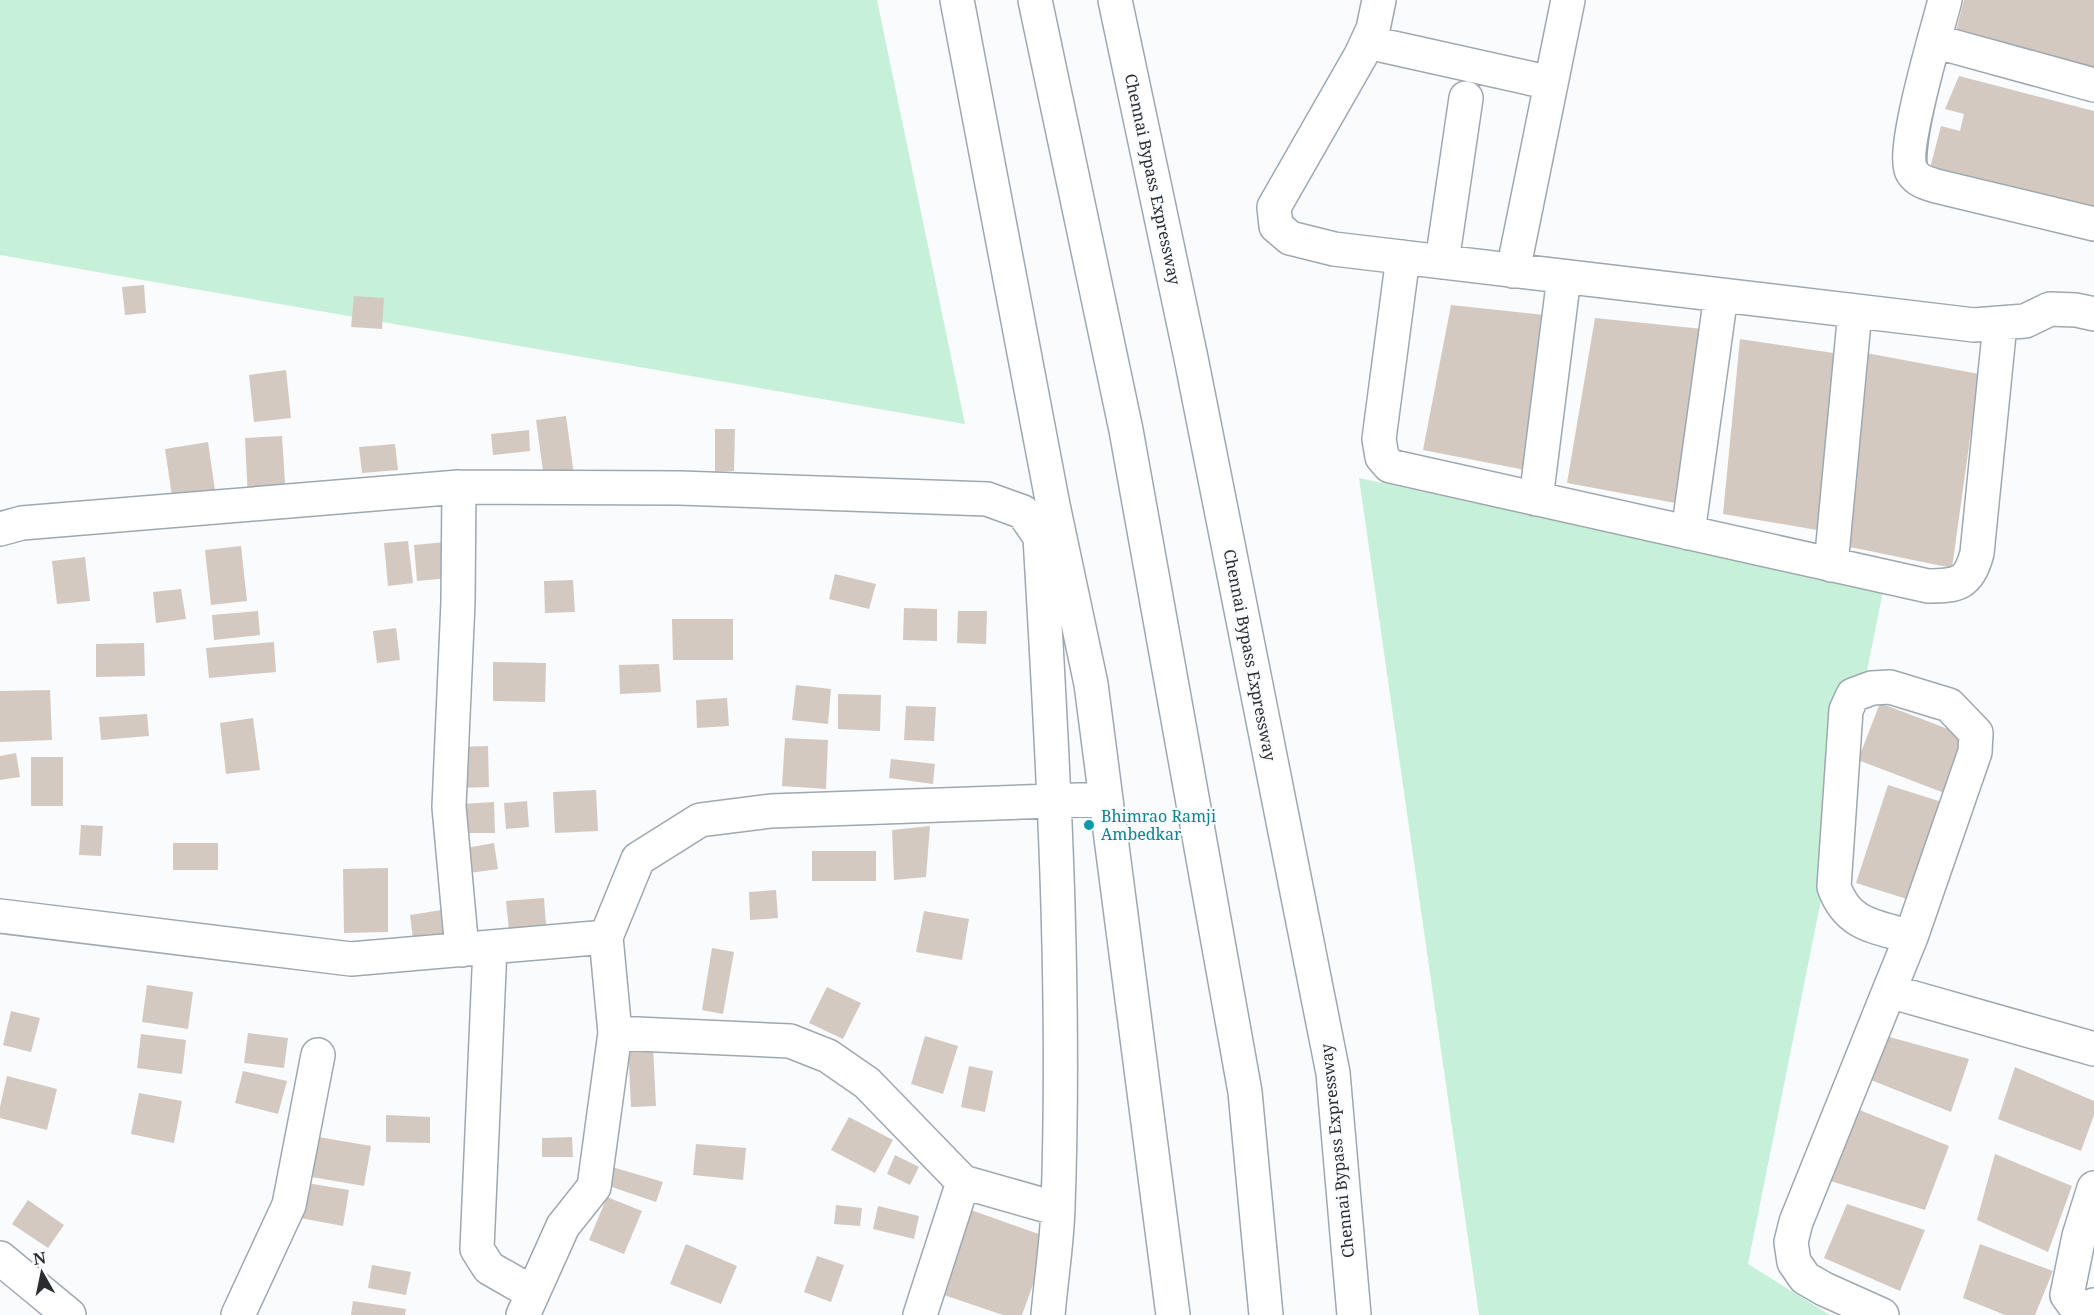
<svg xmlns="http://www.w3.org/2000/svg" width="2094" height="1315" viewBox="0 0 2094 1315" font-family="'Noto Serif',serif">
<rect width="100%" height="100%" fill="#f9fbfd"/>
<path fill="#c6f0d7" d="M0,0H877L965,424L0,255Z
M1359,478L1883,591L1748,1264L1830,1315H1479Z"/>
<path fill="#d4c9c1" d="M1964,0H2094V73L1955,35Z
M1959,76L2094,111V213L1929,172L1941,126L1960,131L1964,114L1945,109Z
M144,285L146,313L125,315L122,287Z
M354,296L384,298L382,329L351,327Z
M1451,305L1544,315L1525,470L1423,450Z
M1595,318L1703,329L1675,503L1567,483Z
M1740,339L1840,354L1823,531L1723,514Z
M1866,353L1979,374L1952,568L1845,546Z
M286,370L291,418L254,422L249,375Z
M566,416L574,475L544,478L536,420Z
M715,429H735L734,471L715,472Z
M529,430L530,451L493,455L491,434Z
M282,436L286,498L248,500L245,438Z
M208,442L215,490L172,496L165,449Z
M395,444L398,470L362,473L359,447Z
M408,541L413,583L388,586L384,543Z
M445,542L448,578L417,581L414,545Z
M241,546L247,601L211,605L205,550Z
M85,557L90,601L57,604L52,561Z
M835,574L876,584L869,609L829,599Z
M573,580L575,612L545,613L544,581Z
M181,589L186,619L156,623L153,592Z
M904,608L937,609V641L903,640Z
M258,611L260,635L214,640L212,615Z
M958,611H987L986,644L957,643Z
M672,619H733V660H673Z
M396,628L400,660L377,663L373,631Z
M274,642L276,672L209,678L206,648Z
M144,643L145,676L96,677V644Z
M493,662L546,663L545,702L493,701Z
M659,664L661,692L620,694L619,665Z
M796,685L831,689L828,724L792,720Z
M50,690L52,740L0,742V691Z
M838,694L881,695L880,731L838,729Z
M727,698L729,726L697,728L696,700Z
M1880,703L1969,737L1947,794L1858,760Z
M906,706L936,707L934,741L904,740Z
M147,714L149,736L101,740L99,717Z
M253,718L260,770L226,774L220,723Z
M785,738L828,740L826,789L782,786Z
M488,746L489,787L459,788L457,747Z
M16,753L20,777L0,780V756Z
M31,757H63V806H31Z
M891,759L935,764L933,784L889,778Z
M1888,785L1942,802L1910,900L1856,883Z
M596,790L598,831L555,833L553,792Z
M527,801L529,827L506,829L504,803Z
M494,802L495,833H463L461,804Z
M81,825L103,826L101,856L79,855Z
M930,826L926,877L894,880L892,830Z
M173,843H218V870H173Z
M494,843L498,869L470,873L466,848Z
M812,851H876V881H812Z
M388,868V932L344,933L343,869Z
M776,890L778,918L750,920L749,892Z
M544,898L547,938L510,941L506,901Z
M448,909L453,942L414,947L410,915Z
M924,911L969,919L962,960L916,952Z
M712,948L734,952L723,1014L702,1010Z
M147,985L193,992L188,1029L142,1022Z
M827,987L861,1003L843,1039L809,1023Z
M11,1011L40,1018L31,1052L3,1045Z
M248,1033L288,1038L284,1068L244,1063Z
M141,1034L186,1040L182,1074L137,1068Z
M925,1036L958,1046L943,1094L911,1084Z
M1886,1036L1969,1059L1951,1112L1866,1078Z
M653,1045L656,1106L631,1107L628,1046Z
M969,1066L993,1071L985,1112L961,1107Z
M2015,1067L2094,1101V1115L2081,1151L1998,1119Z
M243,1071L287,1081L278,1114L235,1103Z
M7,1076L57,1089L47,1130L0,1118V1107Z
M139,1093L182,1101L174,1143L131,1134Z
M1857,1109L1949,1146L1925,1210L1827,1180Z
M386,1115L430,1117V1143L386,1142Z
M849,1117L893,1140L875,1173L831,1150Z
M313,1136L371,1146L364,1186L306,1176Z
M572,1137L573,1157H542V1138Z
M696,1144L746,1148L743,1180L693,1175Z
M1995,1154L2072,1186L2048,1252L1977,1220Z
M895,1155L919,1167L910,1185L887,1174Z
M609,1166L663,1182L656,1202L603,1184Z
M307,1183L349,1190L343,1226L300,1218Z
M607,1197L642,1211L624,1254L589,1240Z
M28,1200L64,1225L48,1248L12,1224Z
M1847,1204L1925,1230L1900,1291L1824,1258Z
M836,1205L862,1208L860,1226L834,1224Z
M878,1206L919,1216L914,1239L873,1229Z
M971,1210L1050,1238L1022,1315H1003L941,1294Z
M686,1244L737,1266L721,1304L670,1284Z
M1980,1244L2053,1271L2035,1315H2005L1963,1298Z
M817,1256L844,1265L831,1302L804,1292Z
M372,1265L411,1272L406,1295L368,1288Z
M353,1301L406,1309L405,1315H351Z"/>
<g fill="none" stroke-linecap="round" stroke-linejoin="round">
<defs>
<path id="minor" d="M957,0L1053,505L1091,684L1173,1315
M1379,0L1373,29L1361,55L1274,207L1276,226L1290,238L1334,249L1974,325L2025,321L2050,309L2076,310L2094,314
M1945,0C1938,28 1900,152 1912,172C1918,181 1926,183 1936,186L2094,224
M1934,41L2094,85
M1367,42L1551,83
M1403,257L1379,439L1382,457L1390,466L1928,586C1958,586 1969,584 1977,553L2000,324
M1442,262L1466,98
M1513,271L1568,0
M459,487L458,602L449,807L462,950
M1536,499L1564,277
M0,529L22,523L459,487L680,488L987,499L1023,512L1040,537C1053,760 1066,983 1058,1207C1057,1243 1051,1279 1048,1315
M1688,533L1721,295
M1831,565L1855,311
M0,916L351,959L606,937
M1911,937C1875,926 1848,926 1834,887L1846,710L1853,695L1872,688L1890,687L1949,705L1976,733L1975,752L1911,937L1889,991L2094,1049
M490,947L477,1249L489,1268L533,1293
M615,1033L790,1041L828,1056L867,1083L963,1182L1058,1209
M2094,1188L2079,1236L2067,1295L2075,1306L2090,1307L2094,1305
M238,1315L289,1205L318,1055
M523,1315L563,1226L594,1187L615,1033L606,937L638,859L700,820L771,811L1106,799
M920,1315L963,1182
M1882,1315L1824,1289L1805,1278L1794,1262L1791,1242L1796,1222L1889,991"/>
<path id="major" d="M0,1258L69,1315"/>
<path id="highway" d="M1035,0L1126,430L1245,1092L1266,1315
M1115,0L1191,358L1333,1073L1354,1315"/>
</defs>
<use href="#minor" stroke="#9ea8b0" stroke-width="36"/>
<use href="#major" stroke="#9ea8b0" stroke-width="36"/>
<use href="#highway" stroke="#9ea8b0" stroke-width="36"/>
<use href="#minor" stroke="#fff" stroke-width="33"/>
<use href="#major" stroke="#fff" stroke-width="33"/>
<use href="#highway" stroke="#fff" stroke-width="33"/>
</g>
<circle fill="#0f9aa8" stroke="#f9fbfd" stroke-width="2" cx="1089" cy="825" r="6"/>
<g text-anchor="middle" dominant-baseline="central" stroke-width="4.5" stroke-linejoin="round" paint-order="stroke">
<g font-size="16" fill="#292d30" stroke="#f9fbfd">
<text transform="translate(1153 179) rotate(78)">Chennai Bypass Expressway</text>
<text transform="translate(1250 655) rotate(79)">Chennai Bypass Expressway</text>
<text transform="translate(1337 1151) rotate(-96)">Chennai Bypass Expressway</text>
</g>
<g font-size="16" fill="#0d838f" stroke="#f9fbfd" text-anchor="start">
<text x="1101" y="816">Bhimrao Ramji<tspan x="1101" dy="18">Ambedkar</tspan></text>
</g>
</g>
<g transform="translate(42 1273) rotate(351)" stroke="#f9fbfd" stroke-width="4.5" paint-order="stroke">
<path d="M0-4.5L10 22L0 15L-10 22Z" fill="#292d30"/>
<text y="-9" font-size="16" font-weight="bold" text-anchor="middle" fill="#292d30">N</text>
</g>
</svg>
